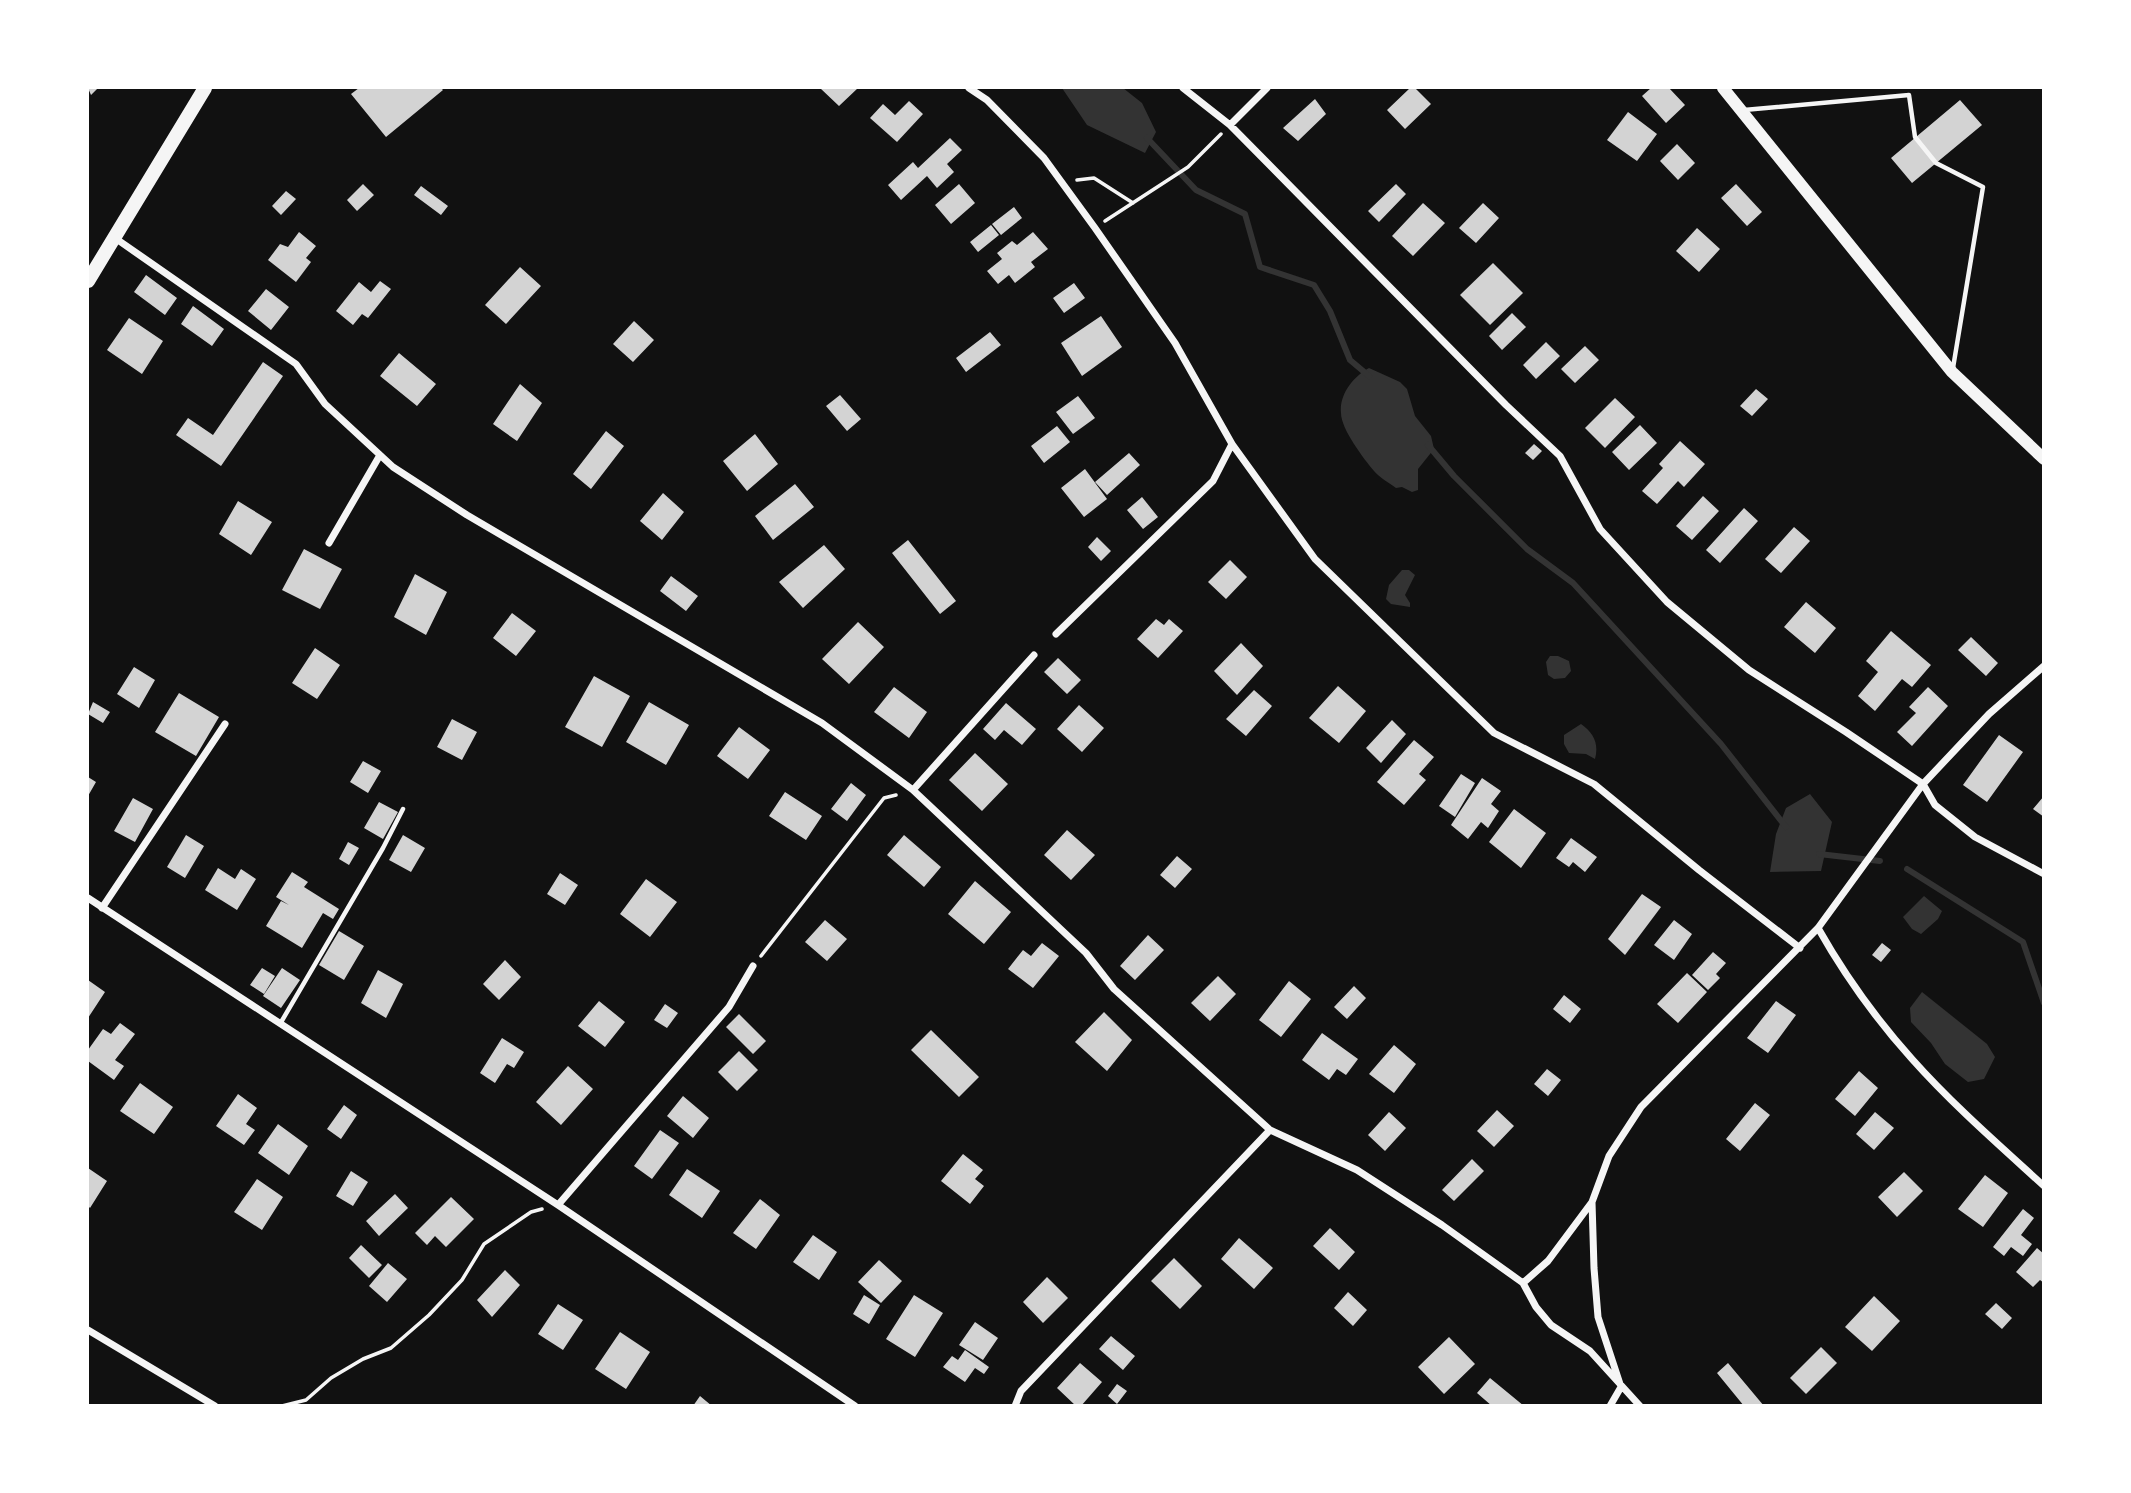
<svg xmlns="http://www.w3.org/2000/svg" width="2131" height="1493" viewBox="0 0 2131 1493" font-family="'Fira Sans Condensed',sans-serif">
<rect width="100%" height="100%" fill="#111"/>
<path fill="#333" d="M1062,88H1123L1142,103L1156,132L1145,153L1087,125Z
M1369,368L1400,382L1407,389L1415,416L1431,436L1434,449L1418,469V490L1412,492L1402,487L1396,488C1389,483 1379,477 1374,471C1364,459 1341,429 1341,413C1339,394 1354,376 1369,368Z
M1402,570H1409L1415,575L1405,595L1410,603V607L1391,604L1386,599L1389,585Z
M1550,656H1558L1569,661L1571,671L1565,678L1554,679L1548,675L1546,662Z
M1581,724C1594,733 1599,744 1595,759L1586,754L1569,753L1564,744V735Z
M1810,794L1832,822L1821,871L1770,872L1776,834L1786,808Z
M1924,896L1942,911L1938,919L1921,934L1912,929L1903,917Z
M1922,992L1987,1044L1995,1057L1984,1079L1968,1082L1945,1064L1931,1043L1911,1022L1910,1008Z"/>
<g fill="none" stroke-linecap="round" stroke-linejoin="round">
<path stroke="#333" stroke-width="6" d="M1147,138L1196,190L1245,214L1260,267L1314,285L1330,311L1350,360L1369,376
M1428,445L1454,476L1527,549L1573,583L1721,744L1786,827
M1819,854L1880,861
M1907,869L2023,942L2044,1003"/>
</g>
<path fill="#d3d3d3" d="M88,88H98L91,95Z
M359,88H441L443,90L386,137L351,94Z
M820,88H858L839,106Z
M1410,88H1415L1431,104L1405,129L1387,110Z
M1651,88H1669L1685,105L1666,123L1642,96Z
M1315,99L1326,114L1298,141L1283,128Z
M1960,100L1982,125L1912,183L1891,158Z
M909,101L923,114L897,142L870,118L883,104L895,115Z
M1628,112L1657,134L1637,161L1607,140Z
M950,138L962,150L947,164L954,172L937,188L927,176L901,200L888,185L913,162L918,168Z
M1677,144L1695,163L1678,180L1660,161Z
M363,184L374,195L357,211L347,200Z
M959,184L975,203L951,224L935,205Z
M1396,184L1406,194L1379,222L1368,211Z
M1736,184L1762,212L1747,226L1721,198Z
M421,186L448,206L441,215L414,195Z
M286,191L296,199L281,215L272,206Z
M1423,203L1445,223L1413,256L1392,236Z
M1483,203L1499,218L1476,243L1459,228Z
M1014,207L1022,218L1001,235L992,224Z
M991,225L999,235L978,252L970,242Z
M1697,228L1720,249L1699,272L1676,251Z
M299,232L316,246L306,258L311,262L296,282L268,260L280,244L288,247Z
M1033,232L1048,249L1031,262L1035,267L1015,283L1009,275L998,284L987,271L1002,259L997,253L1012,241L1017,245Z
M1493,263L1523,293L1490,325L1460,295Z
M520,267L541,286L506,324L485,305Z
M146,275L177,298L165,315L134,292Z
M380,281L391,289L368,318L362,314L353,325L336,311L359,282L371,292Z
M1074,283L1085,298L1064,313L1053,298Z
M266,289L289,307L271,330L248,311Z
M193,306L224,329L212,346L181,324Z
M1512,313L1526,327L1502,350L1489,336Z
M1101,316L1122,347L1082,376L1061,343Z
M129,318L163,341L142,374L107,350Z
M634,321L654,340L633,362L613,344Z
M990,332L1001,345L966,372L956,358Z
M1546,342L1560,356L1536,379L1523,365Z
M1585,346L1599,360L1575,383L1561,369Z
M399,353L436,384L417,406L380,376Z
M263,362L283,376L221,466L176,435L188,418L213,435Z
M520,384L542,403L517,441L493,424Z
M1756,389L1768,399L1752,416L1740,406Z
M840,395L861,419L847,431L826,406Z
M1078,396L1095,418L1073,434L1056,412Z
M1615,398L1635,417L1605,448L1585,428Z
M1640,425L1657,443L1629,470L1612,452Z
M1057,426L1070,442L1044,463L1031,446Z
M606,431L624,446L591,489L573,474Z
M755,434L778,464L747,491L723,461Z
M1680,441L1705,464L1684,487L1678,481L1657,504L1642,491L1663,468L1659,464Z
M1534,444L1542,451L1533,460L1525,453Z
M1129,453L1140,465L1107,495L1095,482Z
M1085,469L1107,499L1084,517L1061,488Z
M795,484L814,507L773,540L755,516Z
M663,493L684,512L662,540L640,521Z
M1703,496L1719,511L1692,540L1676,526Z
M1142,497L1158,517L1143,529L1127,510Z
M238,501L272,522L251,555L219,534Z
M1744,508L1758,521L1720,563L1706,550Z
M1794,527L1810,541L1781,573L1765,559Z
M1097,537L1111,551L1101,561L1088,547Z
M908,540L956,601L940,614L892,553Z
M824,545L845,569L803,608L779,582Z
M304,549L342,569L320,609L282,590Z
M1230,560L1247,577L1226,599L1208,582Z
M415,574L447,592L426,635L394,617Z
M671,576L698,596L686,611L660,591Z
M1806,602L1836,628L1815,653L1784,627Z
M512,613L536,631L516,656L493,638Z
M1156,619L1164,625L1169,619L1183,631L1158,658L1137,639Z
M858,622L884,647L849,684L822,659Z
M1891,631L1931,665L1912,687L1902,679L1875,711L1858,696L1878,672L1866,661Z
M1971,637L1998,663L1986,676L1958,650Z
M1241,643L1263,666L1237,695L1214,671Z
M315,648L340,665L317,699L292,683Z
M1058,658L1081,680L1067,694L1044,672Z
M134,667L155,680L139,708L117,694Z
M594,676L630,696L602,747L565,727Z
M1338,686L1366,711L1339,743L1309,718Z
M894,687L927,712L909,738L874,712Z
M1928,687L1948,706L1912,746L1897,732L1916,713L1909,707Z
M1254,690L1272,706L1246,736L1226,719Z
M179,693L219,717L196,756L155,732Z
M93,702L110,712L103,723L88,714Z
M649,702L689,725L666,765L626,742Z
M1006,703L1036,729L1022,745L1004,730L995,740L983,729Z
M1079,705L1104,728L1082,752L1057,729Z
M452,719L477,732L462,760L437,747Z
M1392,720L1406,734L1381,763L1366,748Z
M739,727L770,750L748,779L717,756Z
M1999,735L2023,752L1987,802L1963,785Z
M1414,740L1434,757L1419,774L1426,780L1404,805L1377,782Z
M975,753L1008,784L982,811L949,780Z
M363,761L381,771L368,793L350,782Z
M1461,774L1475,783L1455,817L1439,806Z
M88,777L96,782L88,796Z
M1482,778L1501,791L1491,804L1499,811L1488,828L1481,822L1468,839L1451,825Z
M851,783L866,795L847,821L831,809Z
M785,792L822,816L806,840L769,816Z
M2044,796V817L2033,809Z
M133,798L153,809L135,842L114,831Z
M379,802L398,812L383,839L364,828Z
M1514,809L1546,833L1521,868L1489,842Z
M1067,830L1095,855L1071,880L1044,855Z
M186,835L204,846L185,878L167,867Z
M403,835L425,848L411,872L389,860Z
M904,835L941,867L924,887L887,855Z
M1571,838L1597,857L1585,872L1573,862L1569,867L1556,858Z
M348,842L359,848L349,865L339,859Z
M1177,856L1192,869L1175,888L1160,875Z
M218,868L235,879L241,869L256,879L237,910L205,890Z
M292,872L308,882L304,887L339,909L333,919L323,913L302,948L266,926L281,901L289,905L276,897Z
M560,873L578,885L565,905L547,894Z
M646,879L677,902L650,937L620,914Z
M975,881L1011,912L984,944L948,914Z
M1642,894L1661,907L1625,955L1608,939Z
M825,920L847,939L827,961L805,942Z
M1674,920L1692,934L1674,960L1654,945Z
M339,931L364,946L344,980L319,965Z
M1148,935L1164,950L1135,980L1120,966Z
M1042,943L1059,956L1033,988L1008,969L1023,950L1031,956Z
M1882,943L1891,950L1881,962L1872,955Z
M1713,952L1726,963L1716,974L1720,978L1708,990L1692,975Z
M505,960L521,977L499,1000L483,984Z
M262,968L275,976L264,994L250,985Z
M282,968L300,980L281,1008L263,996Z
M378,970L403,984L386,1018L361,1003Z
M1687,973L1707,992L1678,1023L1657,1004Z
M1218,976L1236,994L1210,1021L1191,1003Z
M88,980L105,992L88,1018Z
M1289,981L1311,999L1281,1037L1259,1020Z
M1354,986L1366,998L1347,1019L1334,1007Z
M1564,995L1581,1009L1570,1023L1553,1009Z
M599,1001L625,1022L605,1047L578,1026Z
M1776,1001L1796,1015L1768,1053L1747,1038Z
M665,1004L678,1013L667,1028L654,1020Z
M1104,1012L1132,1040L1107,1071L1075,1042Z
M739,1014L766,1041L753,1054L726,1027Z
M120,1023L135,1034L115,1060L124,1066L114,1080L88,1061V1050L103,1029L111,1034Z
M931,1030L979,1077L959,1097L911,1050Z
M1322,1033L1358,1059L1346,1075L1337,1069L1329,1080L1302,1060Z
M502,1038L524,1052L514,1068L507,1064L495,1083L480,1073Z
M1394,1045L1416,1064L1394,1093L1369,1074Z
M739,1051L758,1070L737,1091L718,1072Z
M568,1066L593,1089L561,1125L536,1102Z
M1547,1069L1561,1080L1548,1096L1534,1084Z
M1859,1071L1878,1088L1855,1116L1835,1099Z
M140,1083L173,1107L154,1134L120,1111Z
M238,1094L257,1108L246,1124L255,1130L244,1145L216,1126Z
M683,1096L709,1118L693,1138L667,1116Z
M1755,1103L1770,1115L1740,1151L1726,1139Z
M344,1105L357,1115L341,1139L327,1129Z
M1497,1110L1514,1126L1494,1147L1477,1131Z
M1389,1112L1406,1128L1385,1151L1368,1135Z
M1875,1112L1894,1128L1874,1150L1856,1134Z
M278,1124L308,1146L289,1175L258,1153Z
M660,1130L679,1143L652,1179L634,1166Z
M963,1154L983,1170L975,1179L984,1186L970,1204L941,1181Z
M1472,1159L1484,1171L1454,1201L1442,1190Z
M88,1168L107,1181L90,1208L88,1206Z
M687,1169L720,1191L702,1218L669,1195Z
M351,1171L368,1182L353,1206L336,1196Z
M1904,1172L1923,1191L1897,1217L1878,1197Z
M1985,1175L2008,1193L1983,1227L1958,1209Z
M257,1179L283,1197L262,1230L234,1212Z
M395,1194L408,1208L379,1236L366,1221Z
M451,1197L474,1219L446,1247L435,1236L427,1245L415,1233Z
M760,1199L780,1215L756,1249L733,1233Z
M2023,1209L2034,1218L2021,1235L2032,1244L2023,1256L2011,1247L2004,1256L1993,1247Z
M1330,1228L1355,1252L1339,1270L1313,1246Z
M813,1235L837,1252L819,1280L793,1262Z
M1239,1238L1273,1268L1254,1289L1221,1259Z
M361,1245L382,1265L369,1278L349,1258Z
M2037,1248L2044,1254V1283L2040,1280L2033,1287L2016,1272Z
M1174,1258L1202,1286L1180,1309L1151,1281Z
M879,1260L902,1281L881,1303L858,1282Z
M388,1263L407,1279L387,1302L369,1286Z
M505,1270L520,1285L492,1317L477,1300Z
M1047,1277L1068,1298L1043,1323L1023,1302Z
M1348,1292L1367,1310L1353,1326L1334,1308Z
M864,1295L880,1305L869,1324L853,1314Z
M914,1295L943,1313L915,1357L886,1339Z
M1874,1296L1900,1321L1872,1351L1845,1327Z
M1996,1303L2012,1318L2002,1329L1985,1314Z
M558,1304L583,1320L563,1350L538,1334Z
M975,1322L998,1338L983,1360L959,1345Z
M620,1332L650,1352L626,1389L595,1369Z
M1111,1336L1135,1356L1123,1370L1099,1349Z
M1449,1337L1475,1364L1444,1394L1418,1367Z
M1821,1347L1837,1363L1806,1394L1790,1378Z
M965,1350L989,1367L984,1374L975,1368L965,1382L943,1367L952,1356L958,1360Z
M1080,1363L1102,1382L1081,1406H1076L1057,1388Z
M1728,1363L1764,1406H1744L1717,1373Z
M1490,1378L1524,1406H1492L1477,1393Z
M1117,1384L1127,1391L1117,1404L1108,1396Z
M700,1396L712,1406H693Z"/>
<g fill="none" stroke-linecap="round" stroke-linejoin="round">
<path stroke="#f5f5f5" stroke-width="3.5" d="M1077,180L1094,178L1133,203
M1105,221L1188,167L1221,134
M761,956L884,798L896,795
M282,1406L306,1400L331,1378L363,1359L391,1348L429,1315L462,1280L484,1244L531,1212L542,1209"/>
<path stroke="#f5f5f5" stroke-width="4.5" d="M1744,110L1909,95L1915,137L1936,163L1983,187L1953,368
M280,1024L383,848L403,809"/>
<path stroke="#f5f5f5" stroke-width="7" d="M969,88L987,100L1044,158L1095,228L1175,343L1232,444L1315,559L1494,733L1594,784L1699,870L1800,948
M1183,88L1230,125L1506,405L1560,456L1600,529L1667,602L1749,670L1846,732L1923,784L1935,805L1975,837L2044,874
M1230,125L1267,88
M115,238L296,364L325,404L393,467L467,515L822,723L913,790L1086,953L1114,989L1270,1130L1357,1170L1442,1225L1523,1283L1536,1307L1551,1325L1590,1351L1640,1406
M329,543L380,455
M1056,634L1213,481L1232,444
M913,790L1034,655
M88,898L558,1205L855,1406
M102,908L225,724
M1818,928C1844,974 1876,1019 1912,1059C1952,1104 1999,1145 2044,1186
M558,1205L729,1007L753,966
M1523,1283L1548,1261L1592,1202
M88,1330L215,1406
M1015,1406L1021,1391L1270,1130
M1610,1406L1621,1387L1598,1317L1594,1268L1592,1202L1609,1156L1641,1107L1818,928L1923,784L1989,714L2044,666"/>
<path stroke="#f5f5f5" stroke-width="12" d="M1723,88L1952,372L2044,459"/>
<path stroke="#f5f5f5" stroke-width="14" d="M88,281L205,88"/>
</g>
<rect width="2131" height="1493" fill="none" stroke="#ffffff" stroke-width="178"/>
</svg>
